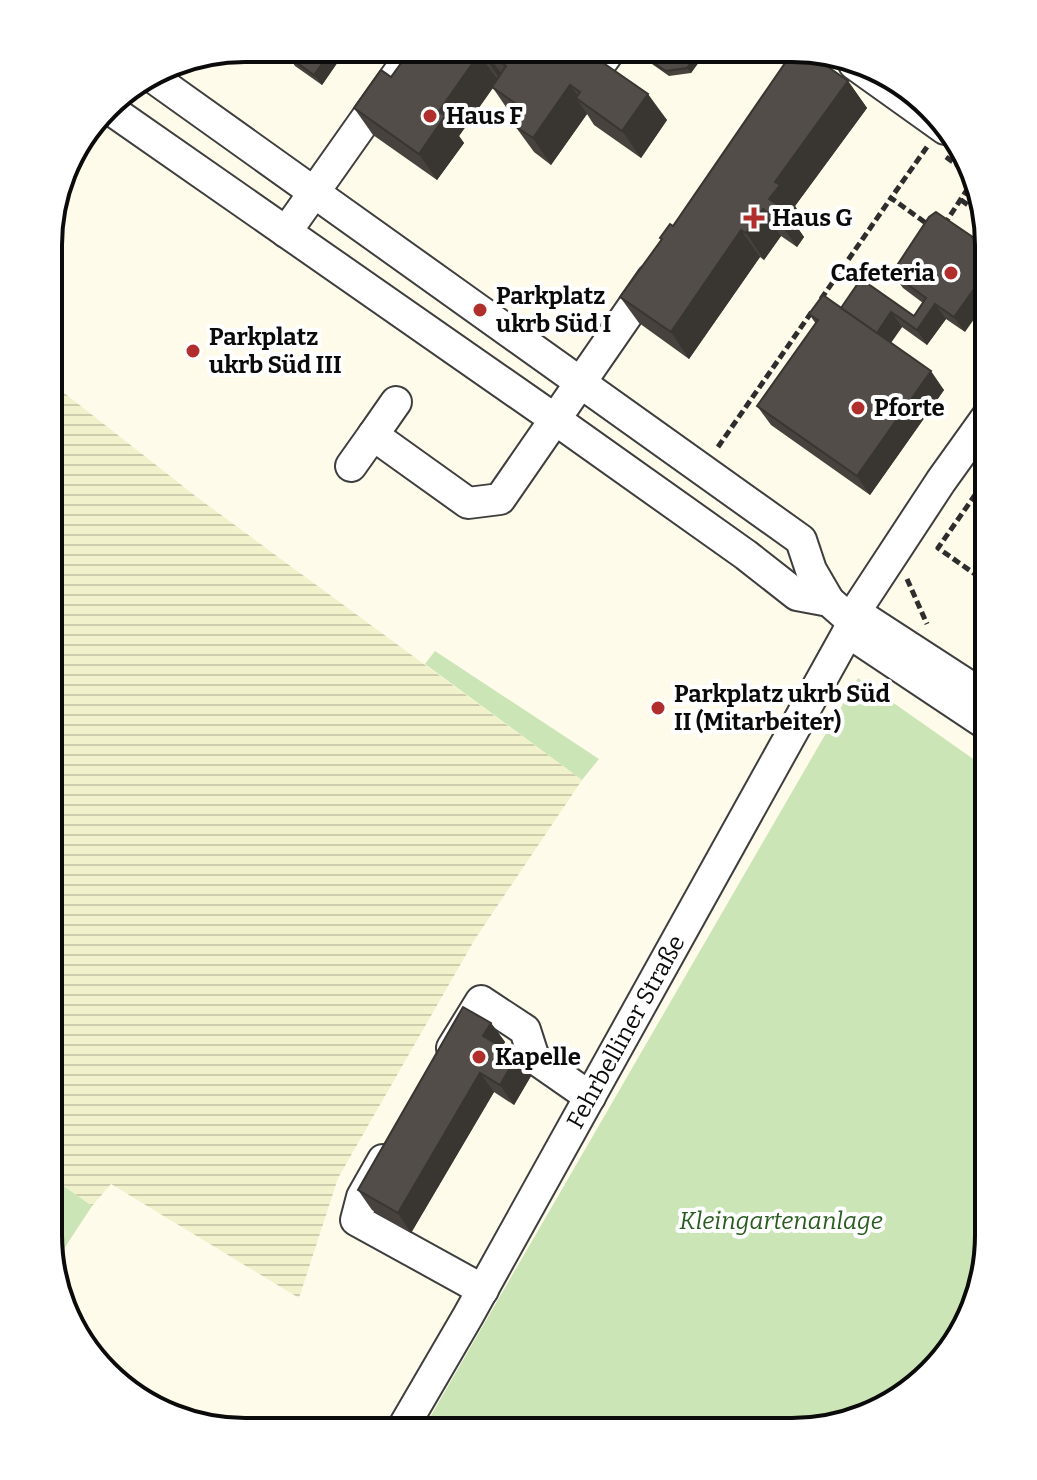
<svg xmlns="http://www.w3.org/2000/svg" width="1037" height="1480" viewBox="0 0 1037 1480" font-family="Bitter,serif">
<defs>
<pattern id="farmland-rules" width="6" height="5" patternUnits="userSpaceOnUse" patternTransform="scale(2)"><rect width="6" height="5" fill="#f1f1cc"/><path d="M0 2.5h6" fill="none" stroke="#cdcdae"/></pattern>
</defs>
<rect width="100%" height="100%" fill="#fefbea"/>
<path fill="url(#farmland-rules)" d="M49,381L198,498L582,780L475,939L338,1178L299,1298L111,1184L92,1206L48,1175Z"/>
<path fill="#cbe5b6" d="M435,651L599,759L582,780L425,664Z
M858,678L989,770V1249L956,1345L879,1412L793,1432L422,1431Z
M48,1175L92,1206L54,1264L48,1236Z"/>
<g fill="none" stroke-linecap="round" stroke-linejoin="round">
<defs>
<g id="minor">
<path d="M603,60L608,53"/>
<path d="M854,64L945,129"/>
<path d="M151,76L801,540L811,570L829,601"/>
<path d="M107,107L556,420L746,555L797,595L829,601L853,622"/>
<path d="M286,232L411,55"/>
<path d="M373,435L396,402"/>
<path d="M351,466L373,435L468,503L500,499L652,279"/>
<path d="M855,612L989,699"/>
<path d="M848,632L989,726"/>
<path d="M452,1048L481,1001L525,1030L534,1058L590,1097"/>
<path d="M383,1160L362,1197L356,1220L483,1290"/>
<path id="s1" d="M401,1431L468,1316L848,632L855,612L941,481L989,414"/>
</g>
</defs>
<use href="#minor" stroke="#3e3e3e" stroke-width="34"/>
<path stroke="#2d2d2d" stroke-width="5" stroke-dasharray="8 4" stroke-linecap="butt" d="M927,147L891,198L930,226
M946,157L973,176
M961,200L982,215
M944,225L974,179
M821,299L891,198
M718,447L813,310
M907,579L927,624
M989,584L938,548L989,475"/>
<use href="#minor" stroke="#fff" stroke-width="30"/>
</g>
<path fill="#47423e" d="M703,51L704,55L691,73L669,76L652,64L648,59L647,52Z
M589,53L667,120L641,158L594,125L587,114L551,165L534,152L515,126L519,120L510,113L493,88L459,136L464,143L437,180L373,135L354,108L391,77L407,55Z
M342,56L322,85L295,66L289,57Z
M848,81L867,108L795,206L798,211L792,220L804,237L797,247L781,236L764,260L760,257L689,359L639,323L620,297L662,240L660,238L673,226Z
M929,217L965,332L946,319L927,345L902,327L891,343L944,390L870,495L771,425L757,406L816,324L809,314L841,308L914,316L923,303L903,288L892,273Z
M491,1023L505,1042L502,1047L517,1056L531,1076L514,1105L494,1092L411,1233L372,1210L358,1190Z"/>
<path fill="#393632" d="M699,51H703L704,55L691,73L687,68Z
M479,54L498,80L459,136L464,143L437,180L419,154L439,111Z
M487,54L506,80L503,84L485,57Z
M342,56L322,85L314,75L327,57Z
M848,81L867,108L795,206L798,211L792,220L804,237L797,247L778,220L769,199L775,182Z
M570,85L584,104L576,98L587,114L551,165L533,138Z
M648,94L667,120L641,158L622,131Z
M763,209L781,236L764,260L746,233Z
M741,230L760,257L689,359L671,332Z
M989,268V298L965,332L954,317Z
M935,304L946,319L927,345L917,330Z
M891,312L902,327L886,349L876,334Z
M931,371L944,390L870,495L857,476Z
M491,1023L505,1042L497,1056L483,1036Z
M517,1056L531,1076L514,1105L500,1085Z
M480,1073L494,1092L411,1233L398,1213Z"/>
<path fill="#524d48" stroke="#393632" stroke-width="2" d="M794,50H804L848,81L775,182L780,185L769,199L786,210L778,220L763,209L746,233L741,230L671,332L620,297L662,239L660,238L670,224L673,226Z
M699,51L687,68L666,71L648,59L647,52Z
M589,53L648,94L622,131L576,98L580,92L570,85L533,138L515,126L526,111L492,87L506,66L488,54Z
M479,54L439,111L445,116L419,154L354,108L381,70L391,77L407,55Z
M289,57H327L314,75Z
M936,212L989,248V268L954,317L935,304L917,330L891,312L877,333L841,308L861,279L914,316L926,298L892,273L929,217Z
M823,295L931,371L857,476L757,406L818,320L809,314Z
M463,1007L491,1023L483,1036L517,1056L500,1085L480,1073L398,1213L358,1190Z"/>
<g fill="#b02f2d" stroke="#fff" stroke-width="3">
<circle cx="430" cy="116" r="8"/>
<path d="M750 206h8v8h8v8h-8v8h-8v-8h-8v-8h8z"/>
<circle cx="951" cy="273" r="8"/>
<circle cx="480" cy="310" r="8"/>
<circle cx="193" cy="351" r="8"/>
<circle cx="858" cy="408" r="8"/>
<circle cx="658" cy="708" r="8"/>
<circle cx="479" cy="1057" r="8"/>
</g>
<g text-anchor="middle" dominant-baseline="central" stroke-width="8" stroke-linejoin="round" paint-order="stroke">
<g font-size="24" font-weight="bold" fill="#0b0b0b" stroke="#fff" text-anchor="start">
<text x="446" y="116">Haus F</text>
<text x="772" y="218">Haus G</text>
<text x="935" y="273" text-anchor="end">Cafeteria</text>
<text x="496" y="296">Parkplatz<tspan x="496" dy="28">ukrb Süd I</tspan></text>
<text x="209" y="337">Parkplatz<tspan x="209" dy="28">ukrb Süd III</tspan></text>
<text x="874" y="408">Pforte</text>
<text x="674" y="694">Parkplatz ukrb Süd<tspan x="674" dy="28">II (Mitarbeiter)</tspan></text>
<text x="495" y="1057">Kapelle</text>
</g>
<g font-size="24" fill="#0b0b0b" stroke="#fff">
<text stroke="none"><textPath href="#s1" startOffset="458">Fehrbelliner Straße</textPath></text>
</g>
<g font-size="24" font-style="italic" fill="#295d20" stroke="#fff">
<text x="781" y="1221">Kleingartenanlage</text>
</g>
</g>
<path d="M0 0H1037V1480H0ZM245 62H792A183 183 0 0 1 975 245V1235A183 183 0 0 1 792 1418H245A183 183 0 0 1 62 1235V245A183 183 0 0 1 245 62Z" fill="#fff" fill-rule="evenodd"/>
<path fill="none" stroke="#0b0b0b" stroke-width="4" d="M245 62H792A183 183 0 0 1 975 245V1235A183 183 0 0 1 792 1418H245A183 183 0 0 1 62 1235V245A183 183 0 0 1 245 62Z"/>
</svg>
